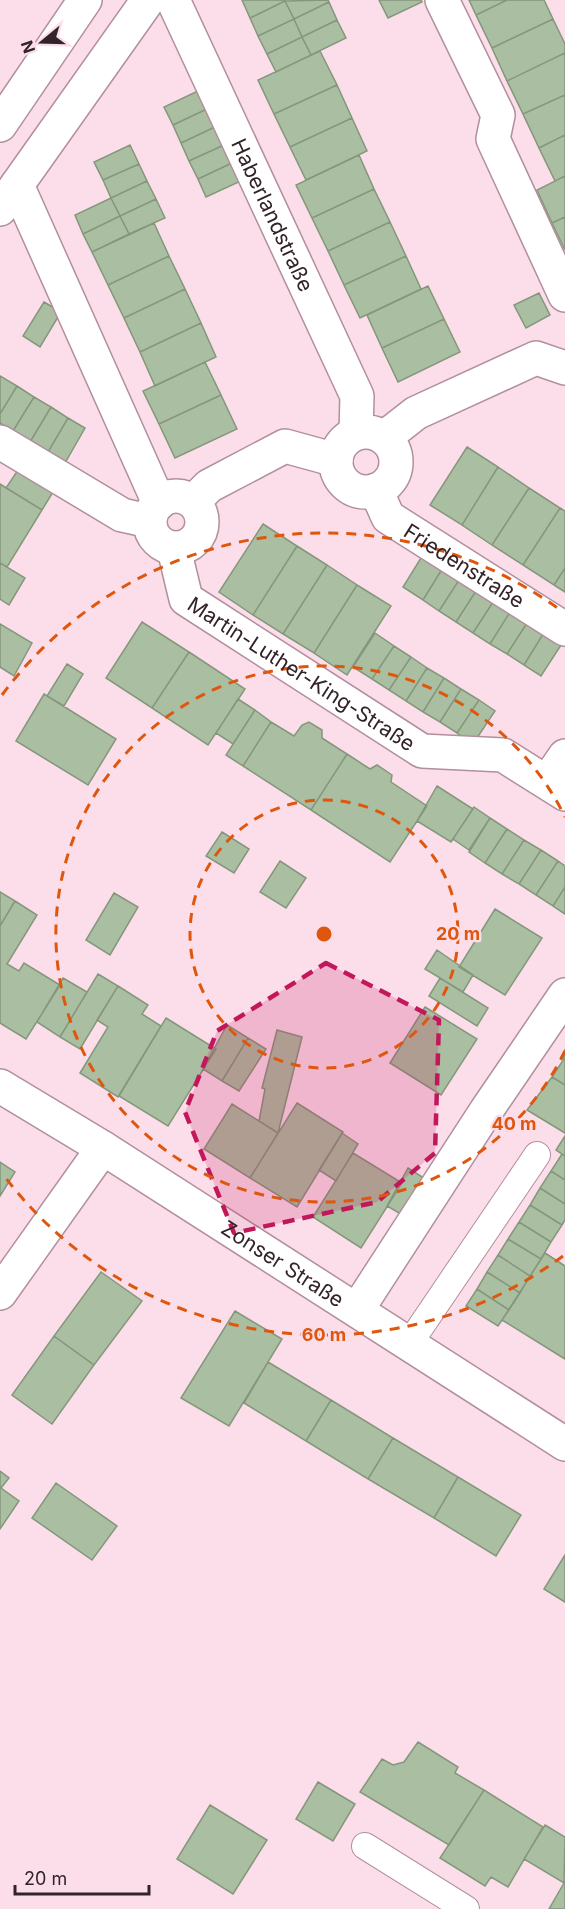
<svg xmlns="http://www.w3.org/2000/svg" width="565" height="1909" viewBox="0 0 565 1909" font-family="Inter,sans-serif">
<rect width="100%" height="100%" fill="#fcdeea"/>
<path fill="#aabea1" stroke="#84977c" stroke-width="1.5" d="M242,0H285V1L250,18Z
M328,0L329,2L294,19L285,1Z
M379,0H421L422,2L388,18Z
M469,0H507L476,15Z
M507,0H544L553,19L492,48L476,15Z
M285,1L294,19L258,36L250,18Z
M329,2L337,20L302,37L294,19Z
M294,19L302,37L267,54L258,36Z
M553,19L565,44V53L507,81L492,48Z
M337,20L346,38L311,55L302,37Z
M302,37L311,55L276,72L267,54Z
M320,51L337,85L274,114L258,80Z
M565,53V95L523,114L507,81Z
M337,85L352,118L290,147L274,114Z
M200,90L209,108L173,125L164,107Z
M565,95V135L539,148L523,114Z
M209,108L217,126L181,143L173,125Z
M352,118L367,151L306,180L290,147Z
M217,126L226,144L189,161L181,143Z
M565,135V176L555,181L539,148Z
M226,144L234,162L198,179L189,161Z
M130,145L139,164L103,180L94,162Z
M359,155L374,189L312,218L296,185Z
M234,162L243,180L206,197L198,179Z
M139,164L147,181L111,198L103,180Z
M565,176V217L552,223L537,190Z
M147,181L156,199L120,216L111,198Z
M374,189L390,222L328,251L312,218Z
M111,198L120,216L83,234L75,215Z
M156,199L165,218L129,234L120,216Z
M120,216L129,234L92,252L83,234Z
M565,217V250L552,223Z
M390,222L406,256L344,285L328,251Z
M154,223L169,256L108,285L92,252Z
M169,256L185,289L124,318L108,285Z
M406,256L421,289L360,318L344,285Z
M428,286L444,319L382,348L367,315Z
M185,289L201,323L140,352L124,318Z
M539,293L550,315L526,328L514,305Z
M44,302L61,312L40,347L23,336Z
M444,319L460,352L398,382L382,348Z
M201,323L216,357L155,386L140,352Z
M205,362L221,395L159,424L143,391Z
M0,376L17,386L0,414Z
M17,386L34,397L13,431L0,423V414Z
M221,395L237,429L175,458L159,424Z
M34,397L51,407L30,442L13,431Z
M51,407L68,418L48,452L30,442Z
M68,418L85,428L65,463L48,452Z
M467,447L498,467L462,525L430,505Z
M498,467L529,488L492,545L462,525Z
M18,470L53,492L42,510L6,488Z
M0,484L42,510L7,567L0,563Z
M529,488L560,508L523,565L492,545Z
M560,508L565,511V568L554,585L523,565Z
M263,524L297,546L253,615L219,592Z
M297,546L327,565L283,634L253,615Z
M424,553L444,566L423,600L403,587Z
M0,563L25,578L9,605L0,599Z
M327,565L357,585L314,653L283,634Z
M444,566L461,577L439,611L423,600Z
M565,568V592L554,585Z
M461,577L478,588L456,622L439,611Z
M357,585L391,606L347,675L314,653Z
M478,588L495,599L473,633L456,622Z
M495,599L512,609L490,644L473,633Z
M512,609L529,620L507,654L490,644Z
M529,620L545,631L524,665L507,654Z
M142,622L189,652L152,708L106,678Z
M0,624L32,643L14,676L0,667Z
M545,631L563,642L541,676L524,665Z
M375,633L394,646L372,679L353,667Z
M394,646L411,657L389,690L372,679Z
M189,652L245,689L208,745L152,708Z
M411,657L427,668L406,701L389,690Z
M67,664L83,674L64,706L47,696Z
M427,668L444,678L423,712L406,701Z
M444,678L461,689L440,722L423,712Z
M461,689L479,700L457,733L440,722Z
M44,694L116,739L88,785L16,741Z
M238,699L255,710L233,744L216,733Z
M479,700L495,711L473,744L457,733Z
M255,710L271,722L243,766L226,755Z
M271,722L294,736L302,725L309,722L322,730V738L347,754L311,810L243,766Z
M347,754L370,769L377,765L392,775L391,782L427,806L390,862L311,810Z
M437,786L473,809L451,842L417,821Z
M474,807L490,818L469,850L453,839Z
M490,818L507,829L485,863L469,852Z
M507,829L524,840L502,874L485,863Z
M222,832L249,849L234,873L206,856Z
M524,840L541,850L519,884L502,874Z
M541,850L558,861L536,895L519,884Z
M280,861L306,878L286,908L260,892Z
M558,861L565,866V887L553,906L536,895Z
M565,887V914L553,906Z
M0,892L15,901L0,926Z
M114,893L138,907L110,955L86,940Z
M15,901L37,915L7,964L19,971L24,963L60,985L26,1039L0,1023V926Z
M495,909L542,938L505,995L459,967Z
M437,950L473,975L463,992L425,969Z
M98,974L118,986L80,1049L60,1037Z
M63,978L87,992L60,1037L37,1022Z
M440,978L488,1008L477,1026L429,996Z
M118,986L148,1005L142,1014L161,1026L118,1097L80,1073L108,1027L97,1020Z
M425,1007L477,1039L441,1095L390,1063Z
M166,1018L216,1049L168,1126L119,1096Z
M227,1025L248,1038L222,1081L203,1069Z
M277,1030L302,1037L278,1133L259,1121L265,1089L262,1088Z
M248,1038L266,1049L239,1091L222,1081Z
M565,1050V1085L552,1077L564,1059L561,1057Z
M552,1077L565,1085V1133L527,1110Z
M297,1103L343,1132L297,1207L250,1178Z
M232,1104L278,1133L250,1178L204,1149Z
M342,1133L358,1144L336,1181L319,1170Z
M565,1136V1156L556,1150Z
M353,1153L402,1183L361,1248L313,1217Z
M562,1154L565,1156V1180L551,1171Z
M0,1162L15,1172L0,1196Z
M408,1168L427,1180L404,1216L387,1206Z
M551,1171L565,1180V1204L540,1188Z
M540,1188L565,1204V1220L562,1225L530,1205Z
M530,1205L562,1225L551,1242L519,1222Z
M519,1222L551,1242L541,1259L508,1239Z
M508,1239L541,1259L530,1276L498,1255Z
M545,1253L565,1266V1359L502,1320Z
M498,1255L530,1276L520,1293L487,1272Z
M101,1272L142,1301L94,1365L54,1336Z
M487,1272L520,1293L509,1310L477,1289Z
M477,1289L509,1310L498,1326L466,1306Z
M235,1311L282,1339L229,1426L181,1398Z
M54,1336L94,1365L52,1424L12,1395Z
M268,1362L331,1400L306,1441L244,1403Z
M331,1400L393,1438L368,1479L306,1441Z
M393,1438L458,1477L434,1518L368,1479Z
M0,1471L9,1478L1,1488L19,1501L0,1529Z
M458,1477L521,1515L496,1556L434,1518Z
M56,1483L117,1526L92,1560L32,1518Z
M565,1555V1602L544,1589Z
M418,1742L458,1767L455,1773L484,1790L449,1845L360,1792L382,1759L393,1765L404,1762Z
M318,1782L355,1804L333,1841L296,1819Z
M484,1790L543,1827L508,1887L491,1877L485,1886L440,1858Z
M210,1805L267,1840L233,1894L177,1859Z
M545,1825L565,1837L564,1883L524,1859Z
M565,1881V1909H549L564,1883Z"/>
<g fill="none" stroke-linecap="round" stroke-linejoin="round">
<defs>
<path id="service" d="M409,1344L537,1155
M365,1846L466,1909"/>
<g id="minor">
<path id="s1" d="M173,0L357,396L356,433"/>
<path d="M442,0L498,115L493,139L565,295"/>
<path d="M17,185L159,503"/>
<circle cx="366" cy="462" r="30"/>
<path d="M384,438L416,413L536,358L565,368"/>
<path d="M0,442L122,515L149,521"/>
<path id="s2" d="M376,490L388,517L565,629"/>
<circle cx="176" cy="522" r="26"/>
<path d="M193,502L209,486L285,446L336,460"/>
<path id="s3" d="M174,549L186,599L422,751L503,755L565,794"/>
<path d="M547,782L565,756"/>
<path id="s4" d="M0,1086L103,1148L565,1444"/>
<path d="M0,1293L103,1148"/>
<path d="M357,1310L486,1111L565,995"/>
</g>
<path id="tertiary" d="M0,125L85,0
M0,209L148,0"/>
</defs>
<use href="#service" stroke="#b28f9d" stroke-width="28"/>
<use href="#minor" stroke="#b28f9d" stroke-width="36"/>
<use href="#tertiary" stroke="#b28f9d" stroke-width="36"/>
<use href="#service" stroke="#fff" stroke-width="26"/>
<use href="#minor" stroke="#fff" stroke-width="33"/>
<use href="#tertiary" stroke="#fff" stroke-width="33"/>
</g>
<path fill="#c2185b" fill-opacity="0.2" stroke="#c2185b" stroke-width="4.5" stroke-dasharray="12 8" stroke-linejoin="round" d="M326,963L439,1020L435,1153L377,1202L234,1233L185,1112L217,1031Z"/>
<g fill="none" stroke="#df560d" stroke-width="3" stroke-dasharray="10 8">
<circle cx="324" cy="934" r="134"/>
<path d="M565 1051A268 268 0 1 1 565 817"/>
<path d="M563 1256A401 401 0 0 1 2 1173M2 695A401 401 0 0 1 563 612"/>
</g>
<g text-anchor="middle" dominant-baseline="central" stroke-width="4.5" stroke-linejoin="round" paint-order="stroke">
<g font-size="21" fill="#312329" stroke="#fcdeea">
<text stroke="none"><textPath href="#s1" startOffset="237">Haberlandstraße</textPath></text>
<text stroke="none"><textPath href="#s2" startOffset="120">Friedenstraße</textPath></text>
<text stroke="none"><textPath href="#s3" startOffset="189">Martin-Luther-King-Straße</textPath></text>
<text stroke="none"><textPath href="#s4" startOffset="334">Zonser Straße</textPath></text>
</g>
</g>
<circle cx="324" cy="934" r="9" fill="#df560d" stroke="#fcdeea" stroke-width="3"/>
<g font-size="18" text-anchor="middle" font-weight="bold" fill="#df560d" stroke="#fcdeea" stroke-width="4.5" stroke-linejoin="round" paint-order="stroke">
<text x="458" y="940">20 m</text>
<text x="514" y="1130">40 m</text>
<text x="324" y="1341">60 m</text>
</g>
<g transform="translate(42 42) rotate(251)" stroke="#fcdeea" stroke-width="4.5" paint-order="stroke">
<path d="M0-4.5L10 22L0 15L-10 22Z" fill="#312329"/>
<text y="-9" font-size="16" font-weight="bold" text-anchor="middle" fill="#312329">N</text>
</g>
<path d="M15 1885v9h134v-9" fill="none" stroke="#312329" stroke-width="3"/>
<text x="24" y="1885" font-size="18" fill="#312329" stroke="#fcdeea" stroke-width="4.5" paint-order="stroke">20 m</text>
</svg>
